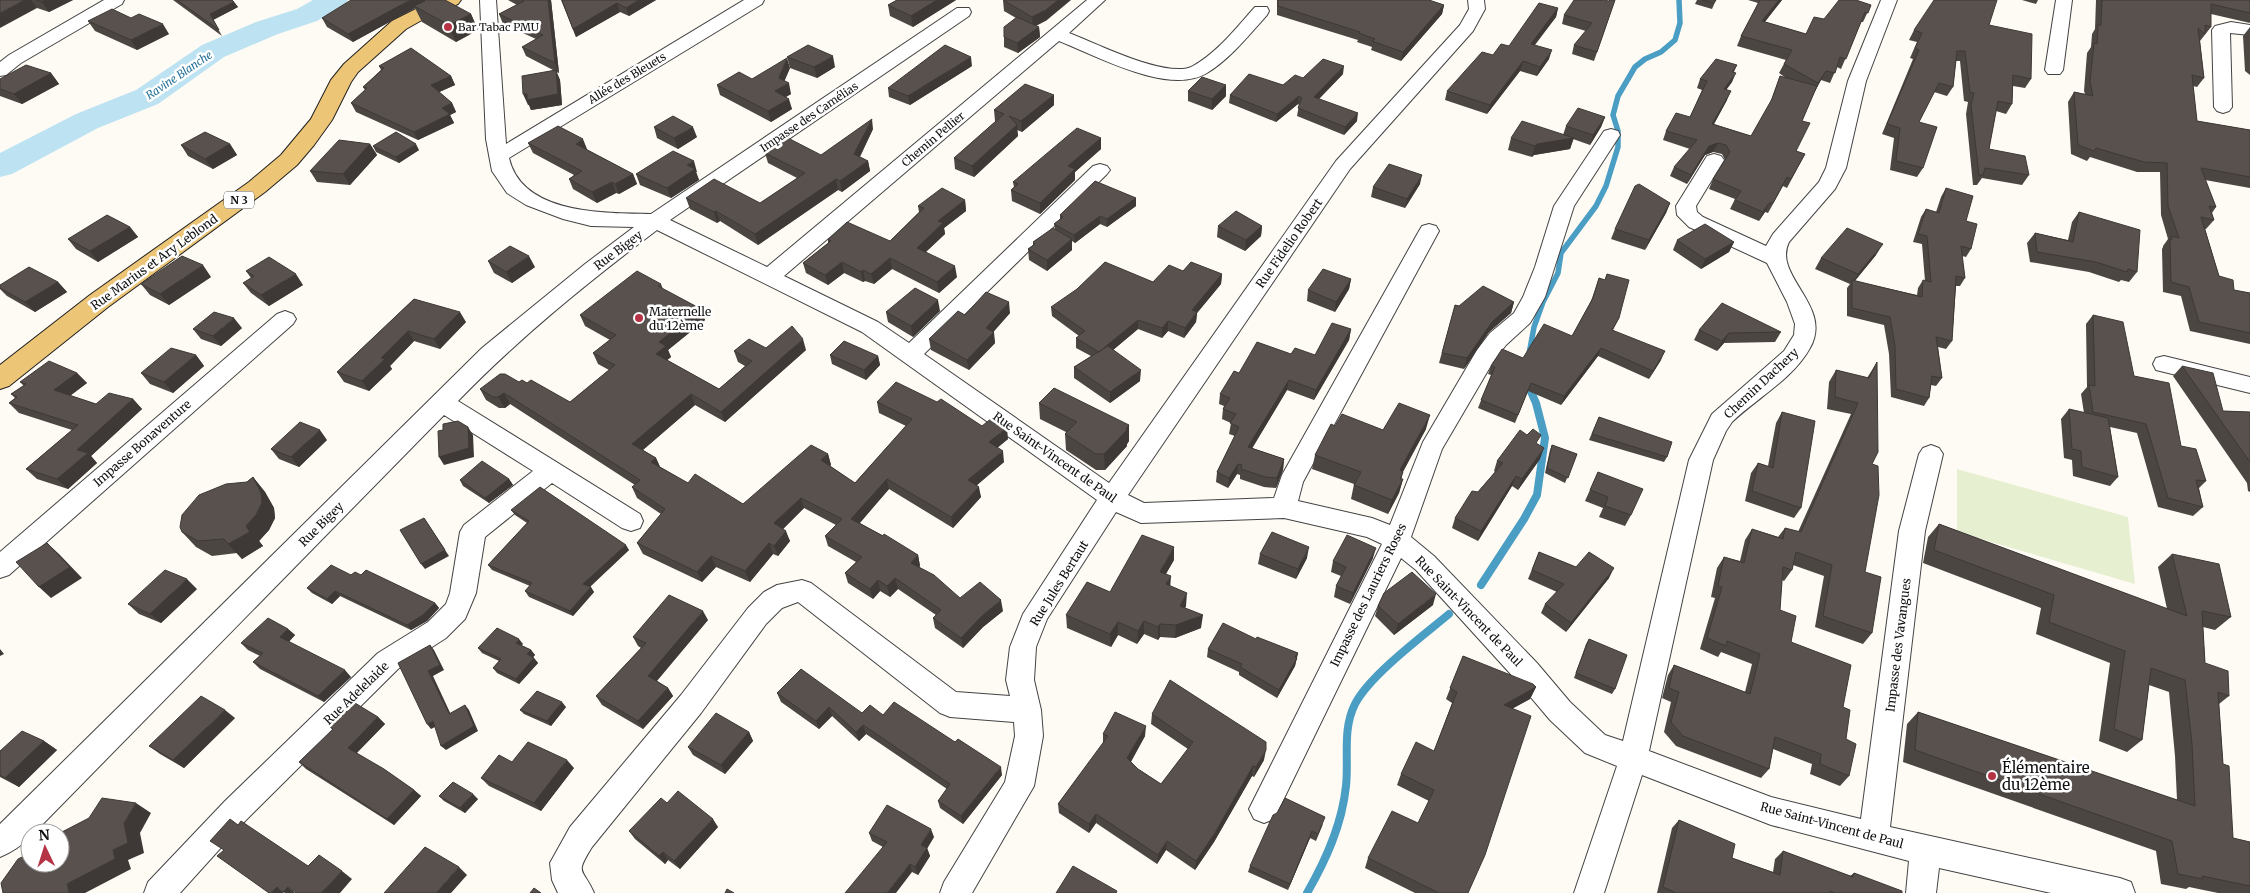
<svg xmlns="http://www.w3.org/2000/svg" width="2250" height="893" viewBox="0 0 2250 893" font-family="Merriweather,serif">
<rect width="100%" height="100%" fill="#fefbf5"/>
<path fill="#e7efd1" d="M1957,469L2128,517L2135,584L1957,532Z"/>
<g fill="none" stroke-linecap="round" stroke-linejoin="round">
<path stroke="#4a9dc3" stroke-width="5.5" d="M1529,354L1534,327L1543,302L1558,273L1561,253L1596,206L1606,186L1618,147V131L1613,115L1618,96L1635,67L1645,59L1661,52L1675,40L1680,23L1679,0"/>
<path stroke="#4a9dc3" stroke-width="8" d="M1481,585L1524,519L1537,495L1545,438L1536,403L1528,385
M1307,893C1326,860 1342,825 1346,786C1349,758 1342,730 1355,704C1370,675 1424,635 1449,614"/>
<path fill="#bde3f2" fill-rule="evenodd" d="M313,0H348L344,6L317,21L278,34L224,57L158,104L98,128L12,174L0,177V153L76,114L136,90L202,45L256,22L297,9Z"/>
<defs>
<path id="street" d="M104,0H124L122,4L21,63L6,75L0,76V62L9,55Z
M480,0H496L506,144L744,0H764L762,4L509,158C522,215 605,213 651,214L957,8H969L971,12L969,16L670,220L767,267L1087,0H1105L1069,33C1096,43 1168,80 1193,66C1217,53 1237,27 1255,7H1267L1269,11L1267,15C1249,35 1230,59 1207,73C1169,96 1097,56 1059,41L784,276L878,322L909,343L1093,166L1100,164L1107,166L1110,170L1107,174L924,354L1109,483L1336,161L1460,25L1469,9L1468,0H1484L1485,9L1473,31L1350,169L1128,495L1144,503L1274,498L1282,475L1419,231L1422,226L1429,224L1436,226L1439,231L1303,482L1298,501L1372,518L1390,525L1423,442L1477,350L1490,333L1514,313L1523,297L1535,267L1554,206L1604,131L1611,129L1618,131L1620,135L1574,206L1545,297L1533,318L1530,323L1506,345L1493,362L1442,449L1411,537L1434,556L1537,663L1570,702L1605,735L1623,741L1689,460L1712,414L1784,351L1794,335L1795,324L1787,302L1767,263L1689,227L1677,215L1676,206L1707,156L1714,154L1721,156L1724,160L1696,206L1697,212L1703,217L1766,246L1773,234L1819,182L1826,168L1848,81L1881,0H1897L1866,81L1846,168L1835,189L1789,242C1772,276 1834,306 1810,348C1793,379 1757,398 1732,422L1726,431L1713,460L1649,751L1771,797L1861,819L1899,531L1919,454L1923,448L1931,445L1939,448L1943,454L1925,531L1890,827L2120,878L2131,882L2135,893H2051L1939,868L1936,893H1906L1909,861L1771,825L1642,775L1604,893H1574L1617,766L1585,753L1550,720L1517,681L1416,570L1401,558L1274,819L1264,823L1254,819L1249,809L1382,544L1367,537L1284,518L1141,523L1116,512L1047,619L1036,647L1034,680L1041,710L1043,736L1034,786L972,893H940L944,882L1005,782L1015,736L1014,722L950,717L940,713L798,602L782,608L766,624L701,713L592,847C574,876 583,867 594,893H558L552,880L550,863L570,827L681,695L748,608L764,592L777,585L802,580L811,583L956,692L1010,696L1006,680L1010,647L1023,614L1097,500L862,332L657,230C587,283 519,338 458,401L640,514L643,521L640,528L631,531L622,528L552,483L485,537L476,593L465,619L446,638L398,669L245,821L180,893H144L148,882L225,801L378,653L428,622L446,604L450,593L460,532L464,525L533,471L444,415L34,833H30V837C21,846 12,852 0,857V824L482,348L585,264L634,227L591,226L563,219L526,205L507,193L492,171L486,139Z
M2056,0H2072L2063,70L2060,74H2048L2045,70Z
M2231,22L2250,25V35L2230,33L2232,107L2229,111L2223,113L2217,111L2214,107L2212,30L2215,26Z
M285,311L293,314L296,319L293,324L9,575L0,578V552L277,314Z
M2164,356L2250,377V393L2156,370L2153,364L2156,358Z"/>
<path id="primary" d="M434,0H461L458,4L429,16L406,29L358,72L351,82L332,120L314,145L297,165L265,192L108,307L9,386L0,389V365L90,295L249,182L281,155L311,119L331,80L344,64L392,21Z"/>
</defs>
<use href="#street" stroke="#434343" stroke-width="2"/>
<use href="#primary" stroke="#212121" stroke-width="2"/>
<use href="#street" fill="#fff" fill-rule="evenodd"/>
<use href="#primary" fill="#edc576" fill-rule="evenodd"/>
</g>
<path fill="#4c4642" d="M0,0H73L49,12L37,8Z
M173,0H232L234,2L238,7L213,20L222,36Z
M508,0H551L559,73L556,72L560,80L562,105L531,110L529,105H528L553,70L526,56L522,47L536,39L503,24L499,14L517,5Z
M561,0H656L629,16L620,12L576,37Z
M897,0H956L913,27L890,16L888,5Z
M1003,0L1047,20L1036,26L1039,27L1040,37L1018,53L1004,47V37L1016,18L1004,11Z
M1277,0H1430V1L1444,5L1442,14L1401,61L1371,50L1372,47L1357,42L1358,40L1277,15Z
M1615,0L1594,61L1572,54L1574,45L1586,31L1562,24L1564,15Z
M1697,0H1716L1712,9L1695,4Z
M1748,0H1782L1765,22L1806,34L1824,19L1871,5L1863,22H1861L1841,69L1837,67L1830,83L1821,80L1814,93L1802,121L1796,151L1805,154L1787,188L1783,186L1768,213L1765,212L1759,221L1730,209L1735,199L1709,189L1713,179L1725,160L1722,154L1713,152L1705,155L1687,184L1670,176L1674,167L1690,149L1663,140L1666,131L1690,117L1702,90L1697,88L1700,79L1737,65L1734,72L1732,82L1726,90L1727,100L1714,124L1751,136L1770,103L1780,76L1786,78L1779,73L1786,60L1737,46L1741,36L1758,3Z
M2022,0H2038L2036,4Z
M2096,0H2250V23L2211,14V27L2200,41L2204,78L2197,87L2193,86L2197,121L2250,130V188L2205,180L2216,207L2212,213L2214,220L2206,229H2205L2219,276L2234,290L2250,293V344L2190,331L2181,296L2163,292L2162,249L2163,247V246L2168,239L2161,215L2160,172H2137L2090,157L2087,161L2071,154L2068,102L2074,92L2085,94L2084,91L2087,53L2091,47L2092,34L2095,29Z
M426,1L471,14L478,30L456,42L422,22L415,8L353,42L327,27L322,18Z
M1558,8L1556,17L1535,45L1549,59L1537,76L1520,71L1487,114L1445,100L1447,91L1493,55L1509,46Z
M131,18L169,34L137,50L95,31L88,21Z
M1989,25L2031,79L2025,88L2013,86L2012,104L2006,114L1996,111L1989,149L2029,175L2022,185L1982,178L1977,185H1973L1966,114L1968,102L1964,101L1960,61H1956L1953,87L1947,96L1934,92L1919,122L1923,168L1917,177L1890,170L1894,138L1882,134L1913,59L1910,58L1917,42L1909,40L1914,30Z
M2250,27V75L2245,71L2243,36Z
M787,57L835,67L817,78L790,68Z
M379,66L451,76L455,85L439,92L452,103L456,112L450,115L454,123L418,140L356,112L351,103L365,90L363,87L381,70Z
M972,66L910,105L889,97L888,88Z
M790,68L784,81L791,94L786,97L792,109L771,122L720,95L717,85L752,79Z
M51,73L59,84L22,104L0,96V79Z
M1343,74L1319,99L1357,121L1344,135L1297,116L1299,105L1298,104L1276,122L1229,103L1230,95L1283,85L1303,78Z
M1188,91L1226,96L1212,110L1188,101Z
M1054,95V105L1022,132L1017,130L1018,136L974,177L955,169L954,158L996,121H995L994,110Z
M1605,117L1601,127L1590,145L1573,139L1570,149L1534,155L1532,157L1508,150L1511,138L1563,135L1566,126Z
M654,127L697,137L678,149L657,138Z
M873,129L860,157L868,161L870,171L842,192L838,190L758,245L720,221L717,223L690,209L686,198L760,203L797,178L768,163L765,153L821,155Z
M1101,138V149L1075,172V180L1040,214L1012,201L1011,190L1014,187L1013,182Z
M528,143L587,149H586L633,174L637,184L619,194L616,193L597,203L573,189L569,179L574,175L533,153Z
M230,144L237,155L213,169L188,156L181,145Z
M370,144L377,155L350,185L317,182L310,171Z
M373,146L419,150L399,163L376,152Z
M696,172L699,180L671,198L640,185L636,174L697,172Z
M1420,184L1405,208L1371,197L1373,187Z
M1946,188L1966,221L1971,249L1966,257L1962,256L1965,278L1960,286H1956L1952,341L1946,349L1938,347L1942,378L1936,386L1931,385L1929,398L1924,406L1891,397L1889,354L1884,325L1847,316V288L1850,284L1815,269L1821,258L1876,255L1855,281L1917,295L1918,288L1923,280L1925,281L1922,244L1913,242L1921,217L1926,209L1936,212L1941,197Z
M1136,198V206L1107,227L1100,224L1075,243L1072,241V250L1047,271L1029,260L1028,249L1033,245V242L1055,229L1054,224L1060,219V215Z
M965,200L966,211L944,228L945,234L926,252L957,277L939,293L892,269L874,284L865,281L863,282L844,273L828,285L806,273L803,263L828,243V240L890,241L919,212L918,206Z
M1670,203L1666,213L1645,250L1611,239L1615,229Z
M2079,212L2137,272L2129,282L2121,280L2119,282L2089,272L2030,262L2027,243L2035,233L2068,240L2072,222Z
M1218,226H1262L1261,236L1245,251L1217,237Z
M130,227L138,237L98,262L76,249L68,239Z
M1677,240L1734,242L1729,252L1701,269L1673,250Z
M488,261L535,267L512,283L494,273Z
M246,271L303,285L269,306L251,293L243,283L251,278Z
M1183,271L1222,274L1221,284L1197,313L1196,322L1184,338L1168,331L1162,338L1138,329L1113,350L1140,381L1110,403L1074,378V367L1091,356L1076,348V338L1079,336L1052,316L1051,307L1153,282Z
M1607,274L1619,318L1613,330L1661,360L1649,379L1598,356L1561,405L1528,391L1515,423L1478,408L1491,375L1488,374L1491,366L1523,358L1572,336L1591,301L1599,278L1605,280Z
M211,277L169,305L150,295L141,284Z
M1351,279L1349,289L1335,312L1307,301L1308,290Z
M58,282L67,292L35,312L7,296L0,289V285Z
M661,284L663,289L701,309L705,320L668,350L671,357L667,360L719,389L745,366L738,362L734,351L766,348L806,350L725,422L695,405L643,450L656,458L660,467L688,483L743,504L828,454L831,465L830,466L855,483L906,426L879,413L877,402L982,426L1008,439L997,448L1004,462L977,485L981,497L953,528L889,489L860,523L918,555L920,566L919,567L960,598L1003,611L983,627L963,648L935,628L933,618L936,615L898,589L890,597L880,591L873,599L848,583L845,573L856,562L828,546L825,536L836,525L804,508L783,529L790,541L778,556L773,554L750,582L716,567L702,582L643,554L637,543L661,514L637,498L632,487L635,485L510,404L505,408H499L486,400L480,389L519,382L527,383L570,402L609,370L598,364L593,353L610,340L585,326L580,315Z
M414,299L466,322L440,349L414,341L390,366L392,369L369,391L344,382L337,372Z
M1514,302L1511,313L1489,332L1464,369L1439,363L1455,305L1459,306Z
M940,311L913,337L888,322L886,312Z
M1010,313L993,332L995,343L969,370L931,350L929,339L965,315Z
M2093,315L2181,446L2206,481L2199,488L2203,507L2193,516L2158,507L2137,433L2110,427L2118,477L2110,486L2073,476L2072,460L2064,458L2061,419L2069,409L2084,413L2081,394L2087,387L2086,324Z
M242,328L221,346L201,339L193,329Z
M1351,329L1349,340L1314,400L1287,390L1252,448L1284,459L1283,470L1276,488L1264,487L1240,479V475L1237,474L1228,488L1216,482L1217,472L1235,436L1229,434L1231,423L1222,419L1223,409L1224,406L1219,404L1220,394L1239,373L1291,354L1315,355Z
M1699,330L1781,332L1775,342L1724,343L1717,351L1694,340Z
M196,355L204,366L173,393L150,384L141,373Z
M830,355L878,356L880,365L866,380L832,364Z
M1877,362L1872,464L1865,572L1872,633L1863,644L1815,627L1824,576L1793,565L1792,570L1784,581L1782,580L1780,610L1791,642L1843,707L1846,739L1849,776L1840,786L1810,774L1812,764L1773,749L1769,769L1761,778L1676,746L1664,732L1671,702L1662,698L1668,675L1674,665L1745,692L1752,664L1721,652L1718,657L1700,649L1715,598L1711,597L1717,568L1724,557L1740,561L1745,540L1752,529L1778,537L1785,528L1798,532L1851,414L1827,409L1829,382L1836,370L1867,378Z
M2182,366L2223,411L2250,412V492L2248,491L2247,483L2173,376Z
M77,373L87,383L70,396L96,404L133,399L142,409L91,456L97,463L68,489L37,479L26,469L72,430L19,413L9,403L15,398L11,394L24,386L20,382Z
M1039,403L1129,425V441L1127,444V446L1105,470H1096L1066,450L1065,434L1066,432L1040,419Z
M1782,412L1801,508L1794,518L1745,501L1751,473L1758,463L1768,466L1776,423Z
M1599,417L1667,457L1664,462L1589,440Z
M1335,426L1383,430L1426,429L1403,472L1401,479H1403L1399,493L1388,514L1351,499L1354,484L1312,469L1315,455Z
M327,440L299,467L279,459L271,449Z
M1538,444L1540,459L1518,490L1512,486L1478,541L1452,528L1455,518L1495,472L1494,471L1497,461Z
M1552,445L1577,454L1565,483L1545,473L1550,450Z
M1598,472L1631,515L1625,526L1599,517L1603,508L1585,501Z
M253,477L265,492L274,508L275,518L269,530L259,541L263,546L242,559L237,553L212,556L196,547L182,532Z
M509,479L513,485L489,503L463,486L460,480Z
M511,510L629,550L590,587L594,592L573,616L529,597L525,591L530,586L492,570L488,565L527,523L515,515Z
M1939,524L2167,609L2158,567L2172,554L2231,617L2215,630L2203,627L2205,663L2229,696L2219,704L2223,764L2233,838L2250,842V893H2218L2189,887L2186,889L2161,884L2156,851L1903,762L1907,724L1918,712L2177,800L2175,756L2169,692L2149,685L2142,740L2127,752L2099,741L2110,663L2036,634L2041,608L1923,563L1928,537Z
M1539,552L1576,567L1609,578L1566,632L1541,613L1545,604L1557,592L1528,579Z
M1260,554L1307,558L1296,579L1258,564Z
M1373,558L1350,604L1334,597L1336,586L1341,576L1331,572L1333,561Z
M1174,560L1166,574L1170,586L1186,606L1185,608L1201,628L1175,638L1160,637L1158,640L1144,634L1137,644L1118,635L1111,647L1067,628L1066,615Z
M351,575H361L435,603L439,608L427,621L411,630L340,596L332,604L312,593L307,588Z
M197,589L161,623L139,614L128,604Z
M1433,605L1394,635L1375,616L1378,606Z
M708,620L657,681L668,688L673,696L643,729L602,705L596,696L641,648L638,646L633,637Z
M288,629L295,635L289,642L351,677L324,702L260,669L253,662L260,656L248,650L241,643Z
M1256,639L1298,653L1295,666L1277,698L1239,675V672L1207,657L1208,649Z
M1589,639L1615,689L1612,694L1574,678L1586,644Z
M523,644L521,645L531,650L535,655L533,657L538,663L519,684L497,673L493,668L499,661L482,653L478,648Z
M1463,656L1536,687L1530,699L1513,708L1468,893H1415L1365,868L1368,858L1418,823L1429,801L1397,785L1401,774L1434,751L1452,703L1446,699Z
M777,693L862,713L883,715L1002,775L963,824L940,808L938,801L947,789L866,734L859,741L832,716L819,729L781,702Z
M566,707L551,726L524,714L520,710Z
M1152,714L1264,760L1254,777L1252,776L1214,842L1195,870L1166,850L1157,864L1096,823L1089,833L1059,813L1058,804L1103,744V734L1145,736L1131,762L1138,769L1161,784L1188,749L1151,724Z
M378,717L385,724L356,753L414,790L421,796L394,825L306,769L299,762L333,730L330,727Z
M235,718L184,768L160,754L149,746Z
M749,732L753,741L725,774L693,755L688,747Z
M44,741L57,750L19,787L0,777V751Z
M512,762L574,768L541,811L489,786L481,778Z
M439,796L478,799L465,813L444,801Z
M667,803L718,827L680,869L668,860L665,864L635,839L629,831Z
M1679,820L1732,858L1773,872L1775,859L1783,851L1850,876L1854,873L1902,893H1657L1672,828Z
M1323,824L1316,841L1310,838L1288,890L1248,872L1250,866Z
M869,833L934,837L927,848L930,856L918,875L912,872L883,847L872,841Z"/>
<path fill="#3e3936" d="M25,0H31L37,8L0,28V13Z
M46,0H73L49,12L42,2Z
M410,0H425L426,2L414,6L415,8L353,42L348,34Z
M548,0H551L559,73L555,63Z
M639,0H656L629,16L626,8Z
M937,0H956L913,27L911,16Z
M1058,0H1071L1047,20L1033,27L1032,17Z
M1779,0H1782L1757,31L1762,21Z
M234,2L238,7L213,20L222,36L210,14Z
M617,3L620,12L576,37L573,29Z
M1444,5L1442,14L1401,61L1403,52Z
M1558,8L1556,17L1528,53L1531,44Z
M471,14L478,30L456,42L449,25Z
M163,24L169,34L137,50L131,40Z
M1039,27L1040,37L1018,53L1017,43Z
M1552,50L1549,59L1537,76L1540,67Z
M833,56L835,67L817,78L814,67Z
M971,57L972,66L910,105L908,96Z
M787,58L790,68L782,87L789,83L791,94L778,101L775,91L779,78Z
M1523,61L1520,71L1487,114L1490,105Z
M1344,66L1343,74L1313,105L1314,97Z
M556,70L560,80L562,105L531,110L529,105H528L523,94Z
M1826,71L1821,80L1814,93L1818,83Z
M51,73L59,84L22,104L14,94Z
M1736,73L1732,82L1720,98L1724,89Z
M451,76L455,85L435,94L431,85Z
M1226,85V96L1212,110V99Z
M1731,91L1727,100L1709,133L1712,124Z
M1054,95V105L1022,132L1021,121Z
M1299,96L1298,104L1276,122L1277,114Z
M789,99L792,109L771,122L768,111Z
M452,103L456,112L450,115L454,123L418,140L414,132L442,108Z
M1358,113L1357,121L1344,135L1345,127Z
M1605,117L1601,127L1590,145L1593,135Z
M872,119L873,129L856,164L854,154Z
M1017,125L1018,136L974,177L972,166Z
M693,127L697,137L678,149L674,138Z
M1101,138V149L1075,172V180L1040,214V203L1068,166Z
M1574,138L1570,149L1534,155L1532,157L1535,146L1537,144Z
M583,139L587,149L580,154L576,144Z
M1718,143L1713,152L1705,155L1687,184L1691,175L1709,146Z
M230,144L237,155L213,169L205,159Z
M370,144L377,155L350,185L343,174Z
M416,144L419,150L399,163L396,157Z
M694,161L697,172H696L699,180L671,198L667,188L687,165Z
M868,161L870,171L842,192L840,181Z
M633,174L637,184L619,194L615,184Z
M1422,175L1420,184L1405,208L1407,199Z
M836,179L838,190L758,245L755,234Z
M612,182L616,193L597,203L592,192Z
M1136,198V206L1107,227V219Z
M965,200L966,211L944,228L945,234L919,258L917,248L938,221Z
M1670,203L1666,213L1645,250L1649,240Z
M1769,203L1765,212L1759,221L1763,212Z
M716,211L720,221L717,223L714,212Z
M1100,216V224L1075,243L1074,235Z
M1262,226L1261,236L1245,251L1246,240Z
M130,227L138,237L98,262L90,251Z
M1072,239V250L1047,271V260Z
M1734,242L1729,252L1701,269L1705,259Z
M1883,244L1876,255L1851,285L1858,274Z
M529,256L535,267L512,283L506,272Z
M890,258L892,269L874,284L871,274Z
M842,262L844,273L828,285L825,275Z
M203,265L211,277L169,305L160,294Z
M955,266L957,277L939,293L937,282Z
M863,270L865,281L863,282L861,272Z
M296,274L303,285L269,306L261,295Z
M1222,274L1221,284L1197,313L1196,322L1184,338L1185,328L1192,310Z
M1351,279L1349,289L1335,312L1336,302Z
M58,282L67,292L35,312L25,302Z
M938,300L940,311L913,337L911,326Z
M1009,302L1010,313L989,337L994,332L995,343L969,370L967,360L986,328Z
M1514,302L1511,313L1489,332L1464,369L1467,358L1492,322Z
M701,309L705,320L668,350L671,357L660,366L656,354L659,342Z
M460,312L466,322L440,349L434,339Z
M234,318L242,328L221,346L213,336Z
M1138,320V329L1100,361L1099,352Z
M1168,321V331L1162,338V328Z
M1351,329L1349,340L1314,400L1316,390Z
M408,331L414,341L390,366L392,369L369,391L362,381L381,358Z
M1729,333L1724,343L1717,351L1722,341Z
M803,339L806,350L725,422L721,412Z
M1601,348L1598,356L1561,405L1564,396Z
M1665,351L1661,360L1649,379L1653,371Z
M196,355L204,366L173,393L164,382Z
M878,356L880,365L866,380L864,370Z
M1141,370L1140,381L1110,403V392Z
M77,373L87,383L64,400L54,390Z
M1289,380L1287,390L1247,457L1248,447Z
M504,393L510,404L505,408L498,397Z
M691,394L695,405L637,455L632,444Z
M133,399L142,409L91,456L97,463L68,489L57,479L77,450Z
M1430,415L1426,429L1396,484L1400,470Z
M1129,425V441L1127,444V446L1105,470L1104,454Z
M468,427L473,435L474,457L444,465L439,457Z
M1007,428L1008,439L991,453L989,442Z
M320,430L327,440L299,467L291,457Z
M1544,448L1540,459L1518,490L1522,479Z
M1003,451L1004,462L970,491L968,480Z
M828,454L831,465L824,470L821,460Z
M656,458L661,469L651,462Z
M1284,459L1283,470L1276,488L1277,478Z
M1238,464L1237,474L1228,488L1229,478Z
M1403,472L1400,485L1403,479L1399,493L1388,514L1392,500Z
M1516,476L1512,486L1478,541L1481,531Z
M253,477L265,492L274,508L275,518L269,530L259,541L263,546L242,559L228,544L246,526Z
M509,479L513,485L489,503L485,498Z
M887,479L889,489L854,529L851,519Z
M979,487L981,497L953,528L951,517Z
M801,498L804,508L778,534L774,523Z
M424,518L449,556L425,569L421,564Z
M786,531L790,541L778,556L774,546Z
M47,543L59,554L82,578L51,598L39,587Z
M769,543L773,554L750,582L745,571Z
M626,545L629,550L586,590L583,584Z
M1174,547V560L1159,585L1160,572Z
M1309,547L1307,558L1296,579L1298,569Z
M1376,548L1373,558L1350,604L1353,593Z
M918,555L920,566L913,573L911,563Z
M711,556L716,567L702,582L697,572Z
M1614,568L1609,578L1566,632L1571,623Z
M1171,576L1170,590L1166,584Z
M895,578L898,589L890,597L887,586Z
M187,579L197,589L161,623L150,614Z
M878,580L880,591L873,599L870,589Z
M591,587L594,592L573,616L570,611Z
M335,591L340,596L332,604L327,599Z
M1187,593L1186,606L1179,619L1180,606Z
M1436,594L1433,605L1394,635L1398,624Z
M1001,600L1003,611L983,627L963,648L961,638L981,617Z
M435,603L439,608L427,621L411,630L407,625Z
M703,611L708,620L653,685L648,676Z
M1203,615L1201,628L1175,638L1176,625Z
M1144,621V634L1137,644L1138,631Z
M1118,622V635L1111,647L1110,634Z
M1160,624V637L1158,640V627Z
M288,629L295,635L286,644L280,637Z
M519,639L523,644L519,648L516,643Z
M430,645L434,650L444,670L433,676L453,719L449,714L428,671Z
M0,649L4,654L0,656Z
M531,650L535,655L531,659L527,654Z
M1298,653L1295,666L1277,698L1279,690Z
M534,658L538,663L519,684L516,679Z
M345,670L351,677L324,702L318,696Z
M1536,687L1530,699L1499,716L1504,705Z
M668,688L673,696L643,729L638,721Z
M562,702L566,707L551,726L547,721Z
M465,705L469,710L478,731L446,750L441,746Z
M829,707L832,716L819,729L816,721Z
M225,710L235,718L184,768L173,760Z
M378,717L385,724L355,755L348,748Z
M433,721L437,726L431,729L427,724Z
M863,725L866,734L859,741L856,732Z
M1146,726L1145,736L1127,768V758Z
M749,732L753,741L725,774L721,765Z
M44,741L57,750L19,787L5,778Z
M1266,750L1264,760L1254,777L1256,767Z
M567,760L574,768L541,811L534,803Z
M1253,766L1252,776L1214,842L1195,870L1196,861Z
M1001,767L1002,775L963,824L961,816Z
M414,790L421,796L394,825L387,819Z
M473,794L478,799L465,813L460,808Z
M136,803L151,813L140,833L144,853L128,860L131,869L85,893H69L67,884L113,850L124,823Z
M1096,814V823L1089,833V824Z
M713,819L718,827L680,869L674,861Z
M931,829L934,837L924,854L921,845Z
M1312,831L1310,838L1288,890L1290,884Z
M1167,841L1166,850L1157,864L1158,855Z
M927,848L930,856L918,875L915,867Z
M663,852L668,860L665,864L659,856Z
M910,864L912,872L896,893H887Z
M459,867L467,875L451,893H436Z
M342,871L352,879L340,893H321Z
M277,887L284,893H271Z
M288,887L295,893H285L283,892Z"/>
<path fill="#58514d" stroke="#3e3936" d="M0,0H25L0,13Z
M36,0H46L42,2Z
M177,0H232L234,2L210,14L219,30Z
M351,0H410L348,34L322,18Z
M427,0H445L471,14L449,25L414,6Z
M522,0H548L555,63L522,47L543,35L499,14L524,1Z
M562,0H639L626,8L617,3L573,29Z
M897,0H937L911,16L888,5Z
M1003,0H1058L1046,10L1032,17Z
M1278,0H1429L1444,5L1403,52L1372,41L1375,39L1359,33L1360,32L1278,6Z
M1574,0H1603L1609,1L1610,0H1615L1597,52L1574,45L1592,23L1564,15Z
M1702,0H1716L1714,3Z
M1760,0H1779L1762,21L1806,34L1814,17L1824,19L1839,0H1856L1871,5L1868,13L1865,12L1846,59L1840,57L1835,73L1826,71L1818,83L1784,64L1792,50L1741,36Z
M1934,0H1997L1989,25L2032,34L2031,79L2013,75L2012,104L1998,101L1989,149L2025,156L2029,175L1985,168L1983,175H1979L1971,105L1974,93L1970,92L1965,51H1957L1953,87L1939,83L1919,122L1937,127L1923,168L1896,161L1900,128L1887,124L1919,50L1915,48L1922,33L1914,30Z
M2102,0H2250V13L2211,4V27L2205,25V34L2198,28L2204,78L2192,75L2197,121L2250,130V177L2201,168L2216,207L2209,206L2214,220L2201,217L2219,276L2233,280L2234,290L2250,293V333L2199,322L2189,287L2171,282L2170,239L2172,240L2171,236L2179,238L2168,206L2167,163L2144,162L2096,148L2094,151L2078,145L2074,92L2093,96L2090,82L2094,43L2097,44L2098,25H2101Z
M1539,3L1558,8L1531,44L1552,50L1540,67L1523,61L1490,105L1447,91L1482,52L1493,55L1501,44L1509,46Z
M112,9L131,18L139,14L163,24L131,40L88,21Z
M1017,17L1039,27L1017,43L1004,37V27Z
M808,45L833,56L814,67L787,57Z
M945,45L971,57L908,96L888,88Z
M411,48L451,76L431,85L452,103L442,108L450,114L414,132L351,103L367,88L363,87L384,68L379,66Z
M787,58L779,78L789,83L775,91L789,99L768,111L717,85L739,72L752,79Z
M1323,59L1344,66L1314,97L1358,113L1345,127L1298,108L1302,98L1299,96L1277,114L1230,95L1249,74L1283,85L1295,75L1303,78Z
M1716,59L1737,65L1732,72L1736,73L1724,89L1731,91L1712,124L1751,136L1772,99L1780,76L1817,86L1802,121L1810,123L1796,151L1805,154L1791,179L1787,177L1773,203H1769L1763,212L1735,200L1741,191L1713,179L1730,152L1726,145L1718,143L1709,146L1691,175L1674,167L1697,140L1666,131L1676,113L1690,117L1707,81L1700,79Z
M26,65L51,73L14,94L0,89V79Z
M556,70L558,94L527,100V94H523L522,76Z
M1202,77L1226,85L1212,99L1188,91Z
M1025,84L1054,95L1021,121L1009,116L1017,125L972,166L954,158L1004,114L994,110Z
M1578,108L1605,117L1593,135L1566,126Z
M673,116L693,127L674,138L654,127Z
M872,119L854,154L868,161L840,181L836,179L755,234L716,211L714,212L686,198L714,179L760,203L805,173L765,153L788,138L821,155Z
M1522,121L1574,138L1537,144L1535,146L1511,138Z
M558,126L583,139L576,144L633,174L615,184L612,182L592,192L569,179L582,171L528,143Z
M1077,128L1101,138L1068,166L1075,169L1040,203L1011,190L1018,184L1013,182Z
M205,132L230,144L205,159L181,145Z
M396,132L416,144L396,157L373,146Z
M339,140L370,144L343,174L310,171Z
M673,151L694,161L687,165L695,169L667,188L636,174Z
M1389,164L1422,175L1407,199L1373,187Z
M1095,181L1136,198L1107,219L1100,216L1074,235L1054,224L1063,217L1060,215Z
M1639,184L1670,203L1649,240L1615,229L1635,186Z
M942,188L965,200L938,221L943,223L917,248L955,266L937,282L890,258L871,274L863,270L861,272L842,262L825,275L803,263L831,241L828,240L847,222L890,241L924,208L918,206Z
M1946,188L1973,196L1966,221L1977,224L1971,249L1961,246L1965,278L1956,276L1952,341L1936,337L1942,378L1932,376L1929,398L1896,389L1895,346L1890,317L1852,308V280L1922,297L1923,280L1931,282L1927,236L1918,234L1926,209L1939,213Z
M1236,211L1262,226L1246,240L1218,226Z
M2079,212L2140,230L2137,272L2128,269L2127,272L2096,262L2037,252L2035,233L2073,242Z
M107,215L130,227L90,251L68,239Z
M1705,224L1734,242L1705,259L1677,240Z
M1053,228L1072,239L1047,260L1028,249L1035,244L1033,242Z
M1847,228L1883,244L1858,274L1821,258Z
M510,246L529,256L506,272L488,261Z
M182,256L203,265L160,294L141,284Z
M269,257L296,274L261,295L243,283L254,276L246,271Z
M1105,262L1153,282L1169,265L1183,271L1191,262L1222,274L1192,310L1197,312L1185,328L1168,321L1162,328L1138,320L1099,352L1076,338L1085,331L1051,307L1077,289Z
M29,267L58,282L25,302L0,288V285Z
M1323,269L1351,279L1336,302L1308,290Z
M637,271L661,284L658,286L701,309L659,342L666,346L656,354L719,389L752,361L734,351L749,339L766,348L792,326L803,339L721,412L691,394L632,444L656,458L651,462L688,483L695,474L743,504L811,445L828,454L821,460L855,483L912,419L877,402L896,382L937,402L941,399L982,426L992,418L1007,428L989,442L1003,451L968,480L979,487L951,517L887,479L851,519L883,536L884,534L918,555L911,563L934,575L960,598L980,582L1001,600L981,617L961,638L933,618L941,610L895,578L887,586L878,580L870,589L845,573L862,557L825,536L842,519L801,498L774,523L786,531L774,546L769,543L745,571L711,556L697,572L637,543L665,509L632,487L640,480L504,393L498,397H493L480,389L500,374H505L519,382L522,380L527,383L531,380L570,402L615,365L593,353L616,335L580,315Z
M1607,274L1629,280L1619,318L1612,330L1665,351L1653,371L1601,348L1564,396L1531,383L1518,415L1481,400L1495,367L1491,366L1502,349L1523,358L1544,324L1572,336L1593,298L1599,278L1605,280Z
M1483,286L1514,302L1492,322L1467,358L1442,353L1455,305L1459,306Z
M915,288L938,300L911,326L886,312Z
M986,292L1009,302L986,328L994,332L967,360L929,339L958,311L965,315Z
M414,299L460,312L434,339L408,331L381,358L385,359L362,381L337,372Z
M1722,303L1781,332L1729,333L1722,341L1699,330Z
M214,312L234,318L213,336L193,329Z
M2093,315L2123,322L2134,376L2169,383L2181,446L2196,449L2206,481L2196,480L2203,507L2168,498L2146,424L2093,412L2089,385L2095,386Z
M1332,323L1351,329L1316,390L1289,380L1248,447L1284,459L1277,478L1265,477L1241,469L1242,465L1238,464L1229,478L1217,472L1239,427L1230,423L1236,414L1223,409L1230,398L1220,394L1234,371L1239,373L1257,342L1291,354L1295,348L1315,355Z
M844,341L878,356L864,370L830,355Z
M1108,346L1141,370L1110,392L1074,367Z
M171,348L196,355L164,382L141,373Z
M49,361L77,373L54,390L96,404L109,393L133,399L77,450L88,453L57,479L26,469L78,425L9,403L17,397L11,394L26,384L20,382Z
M1877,362L1878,452L1872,464L1878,466L1879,495L1865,572L1881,577L1872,633L1823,616L1832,565L1796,552L1792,570L1783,567L1780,610L1796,616L1791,642L1851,665L1843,707L1850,710L1846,739L1856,744L1849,776L1820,764L1821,754L1775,737L1769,769L1683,736L1671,722L1679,692L1669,688L1674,665L1750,694L1760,654L1727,641L1726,646L1707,638L1722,587L1718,586L1724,557L1744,563L1752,529L1783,539L1785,528L1801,532L1858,403L1835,397L1836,370L1869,378Z
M2182,366L2213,373L2223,411L2250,412V462Z
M1054,388L1129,425L1126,429L1127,430L1104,454H1096L1065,434L1077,422L1039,403Z
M1399,403L1430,415L1400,470L1403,472L1400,479H1403L1392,500L1354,485L1361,472L1315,455L1331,424L1335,426L1342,414L1383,430Z
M2069,409L2108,418L2118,477L2082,467L2081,451L2072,449Z
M1782,412L1815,421L1801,508L1752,491L1758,463L1773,468Z
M1599,417L1672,442L1667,457L1592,434Z
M458,421L468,427L469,448L439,457L438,431L443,430V424Z
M300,422L320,430L291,457L271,449Z
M1533,429L1541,435L1536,443L1544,448L1522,479L1516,476L1481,531L1455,518L1472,491L1478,492L1503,463L1497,461L1520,430L1527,435Z
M1552,445L1577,454L1568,478L1547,468Z
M482,461L509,479L485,498L460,480Z
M1598,472L1643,489L1631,515L1605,506L1608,497L1590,490Z
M253,477L261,493L262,503L256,515L246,526L250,532L228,544L224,539L198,541L182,532L180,527L182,515L199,495L226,484L247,482Z
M540,487L626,545L583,584L591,587L570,611L525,591L532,583L488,565L529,521L511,510Z
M424,518L445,550L421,564L400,530Z
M1939,524L2187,616L2172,554L2219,564L2231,617L2202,611L2205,663L2228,671L2229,696L2218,692L2223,764L2229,766L2233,838L2250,842V886L2202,876L2203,879L2178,874L2172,841L1915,750L1918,712L2195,806L2192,744L2185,680L2151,668L2142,740L2114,729L2125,651L2049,622L2054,595L1934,550Z
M1272,532L1309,547L1298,569L1260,554Z
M1142,535L1174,547L1160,572L1171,576L1166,584L1187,593L1180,606L1203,615L1176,625L1160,624L1158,627L1144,621L1138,631L1118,622L1110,634L1066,615L1087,582L1110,592Z
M1347,535L1376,548L1353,593L1336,586L1346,567L1333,561Z
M47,543L70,567L39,587L16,562Z
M1539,552L1576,567L1589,552L1614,568L1571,623L1545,604L1564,584L1532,570Z
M331,565L351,575L355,572L361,575L366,570L435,603L423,615L407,625L335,591L327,599L307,588Z
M165,570L187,579L150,614L128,604Z
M1412,572L1436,594L1398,624L1378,606L1384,593Z
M669,595L703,611L648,676L668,688L638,721L596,696L646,643L633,637Z
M268,618L288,629L280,637L345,670L318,696L253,662L263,653L241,643Z
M1223,623L1256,639L1257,637L1298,653L1295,657L1297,658L1279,690L1240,667L1242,664L1208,649Z
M497,628L519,639L516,643L531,650L527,654L534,658L516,679L493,668L501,659L478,648Z
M1589,639L1627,655L1615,689L1576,673Z
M430,645L440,665L428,671L449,714L465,705L474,726L441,746L433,721L427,724L398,663Z
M1463,656L1533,684L1536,687L1504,705L1531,716L1485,855L1468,893H1439L1368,858L1392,811L1418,823L1434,790L1401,774L1416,742L1434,751L1457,692L1450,688Z
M801,669L862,713L870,705L883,715L894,702L955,742L958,739L1001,767L961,816L938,801L950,784L863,725L856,732L829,707L816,721L777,693Z
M1170,680L1266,742V750L1256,767L1253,766L1215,833L1196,861L1167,841L1158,855L1096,814L1089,824L1058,804L1108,736L1103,734L1115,712L1146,726L1127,758L1138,769L1161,784L1193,742L1152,714Z
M537,691L562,702L547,721L520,710Z
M201,696L225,710L173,760L149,746Z
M355,703L378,717L348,748L384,769L414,790L387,819L299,762L333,729L330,727Z
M716,713L749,732L721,765L688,747Z
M22,731L44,741L5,778L0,775V751Z
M528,742L567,760L534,803L481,778L499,755L512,762Z
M453,782L473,794L460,808L439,796Z
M678,791L713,819L674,861L663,852L659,856L629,831L661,798L667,803Z
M102,798L136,803L124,823L128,843L113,850L115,859L67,884L69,893H3L1,883L18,859L30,853V863H60V833L89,818Z
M1285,798L1325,817L1318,834L1312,831L1290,884L1250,866L1273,815L1277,813Z
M887,805L931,829L921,845L927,848L915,867L910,864L887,893H845L887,842L869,833Z
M230,819L238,825L241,821L308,866L319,855L342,871L321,893H296L288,887L283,892L277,887L271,893H269L217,856L224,850L210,841Z
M1679,820L1735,844L1732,858L1780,875L1783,851L1853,877L1854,873L1902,891V893H1835L1830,891V893H1676L1663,887Z
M425,847L459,867L436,893H384Z
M1073,866L1117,891L1116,893H1056Z
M534,888L541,893H530Z
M727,889L734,893H725Z"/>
<g fill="#b63345" stroke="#fff" stroke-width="2">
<circle cx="448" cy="27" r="5"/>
<circle cx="639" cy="318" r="5"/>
<circle cx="1992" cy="776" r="5"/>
</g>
<g text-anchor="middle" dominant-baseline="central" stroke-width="5" stroke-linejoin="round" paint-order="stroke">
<g font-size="11" fill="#101010" stroke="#fff" text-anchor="start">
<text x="458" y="27">Bar Tabac PMU</text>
</g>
<g font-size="11" font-style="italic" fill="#237099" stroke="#fff">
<text transform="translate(179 75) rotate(-34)">Ravine Blanche</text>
</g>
<g font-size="11" fill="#101010" stroke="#fff">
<text transform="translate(627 78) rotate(-31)">Allée des Bleuets</text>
<text transform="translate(809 117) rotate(-34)">Impasse des Camélias</text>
<text transform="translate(933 139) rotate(-40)">Chemin Pellier</text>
</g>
<rect fill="#fff" stroke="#585858" stroke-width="1" x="224" y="191.5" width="30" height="17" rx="4"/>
<g font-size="11" font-weight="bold" fill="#101010">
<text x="239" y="200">N 3</text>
</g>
<g font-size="12" fill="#101010" stroke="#fff">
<text transform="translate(1289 243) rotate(-55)">Rue Fidelio Robert</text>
<text transform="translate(618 250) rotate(-37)">Rue Bigey</text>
<text transform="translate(154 262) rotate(-36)">Rue Marius et Ary Leblond</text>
<text transform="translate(1761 383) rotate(-43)">Chemin Dachery</text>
<text transform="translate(142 443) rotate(-41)">Impasse Bonaventure</text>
<text transform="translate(1055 457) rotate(35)">Rue Saint-Vincent de Paul</text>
<text transform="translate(321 524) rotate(-45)">Rue Bigey</text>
<text transform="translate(1059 583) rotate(-58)">Rue Jules Bertaut</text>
<text transform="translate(1368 595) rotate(-64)">Impasse des Lauriers Roses</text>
<text transform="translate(1469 611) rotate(46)">Rue Saint-Vincent de Paul</text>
<text transform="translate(1898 645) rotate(-83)">Impasse des Vavangues</text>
<text transform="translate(356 693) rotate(-44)">Rue Adelelaide</text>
<text transform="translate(1832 825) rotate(15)">Rue Saint-Vincent de Paul</text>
</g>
<g font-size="12" fill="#101010" stroke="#fff" text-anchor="start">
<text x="649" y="311">Maternelle<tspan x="649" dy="14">du 12ème</tspan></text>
</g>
<g font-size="15" fill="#101010" stroke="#fff" text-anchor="start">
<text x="2002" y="767">Élémentaire<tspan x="2002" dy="17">du 12ème</tspan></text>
</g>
</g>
<g transform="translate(45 848) rotate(356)"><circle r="24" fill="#ffffff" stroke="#9f9f9f"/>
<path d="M0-4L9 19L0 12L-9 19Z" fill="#b63345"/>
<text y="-8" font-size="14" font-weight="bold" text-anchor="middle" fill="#101010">N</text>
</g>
</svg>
